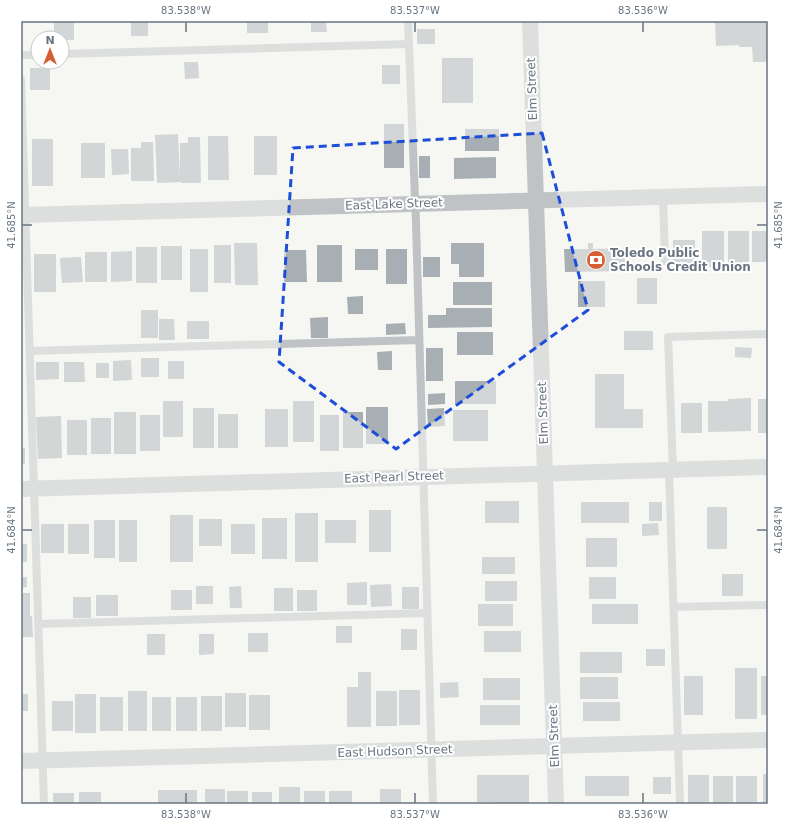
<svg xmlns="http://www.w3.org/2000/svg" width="789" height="825" viewBox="0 0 789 825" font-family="'DejaVu Sans',sans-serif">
<rect width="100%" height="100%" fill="#f6f6f3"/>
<path fill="#a8afb4" d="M54,21H74V40H62V38H54Z
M131,21H148V36H131Z
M247,21H268V33H247Z
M311,21H326L327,32H311Z
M715,21H768V62H753L752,47H739V45L716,46Z
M417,29H435V44H417Z
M442,58H473V103H442Z
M184,62H198L199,78L185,79Z
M382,65H400V84H382Z
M30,68H50V90H30Z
M384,124H404V168H384Z
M465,129H499V151H465Z
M178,134L180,178V143H188V137H200L201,183H181V182L157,183L155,135Z
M208,136H228L229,180H208Z
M254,136H277V175H254Z
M32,139H53V186H32Z
M141,142H153L154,181H131V148H141Z
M81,143H105V178H81Z
M111,149H128L129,174L112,175Z
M419,156H430V178H419Z
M496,157V178L454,179V158Z
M702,231H724V267H702Z
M728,231H749V263H728Z
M752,231H768V262H752Z
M673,240H695V268H673Z
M234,243H257L258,285H235Z
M451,243H484V277H459V264H451Z
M588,243H593V249L627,248L628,271L565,272L564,249H588Z
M214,245H231V283H214Z
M317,245H342V282H317Z
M161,246H182V280H161Z
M136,247H157V283H136Z
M190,249H208V292H190Z
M355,249H378V270H355Z
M386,249H407V284H386Z
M284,250H306L307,282H284Z
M132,251V281L111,282V252Z
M85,252H107V282H85Z
M34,254H56V292H34Z
M81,257L83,282L62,283L60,258Z
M423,257H440V277H423Z
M637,278H657V304H637Z
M578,281H605V307H578Z
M453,282H492V305H453Z
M363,296V314H348L347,297Z
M446,308H492V327L428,328V315H446Z
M141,310H158V338H141Z
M328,317V338H311L310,318Z
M159,319H174L175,340H159Z
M187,321H209V339H187Z
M405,323L406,334L386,335V324Z
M624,331H653V350H624Z
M457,332H493V355H457Z
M735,347L752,348L751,358L735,357Z
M426,348H443V381H426Z
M392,351V370H378L377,352Z
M141,358H159V377H141Z
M131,360L132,380L113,381V361Z
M168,361H184V379H168Z
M36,362H59V379L36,380Z
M64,362H84L85,382H64Z
M96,363H109V378H96Z
M595,374H624V409H643V428H595Z
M455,381H496V404H455Z
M445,393V404L428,405V394Z
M751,398V431L708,432V401H728V399Z
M758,399H768V433H758Z
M163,401H183V437H163Z
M293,401H314V442H293Z
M681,403H702V433H681Z
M366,407H388V444H366Z
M193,408H214V448H193Z
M444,408L445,426L428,427L427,409Z
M265,409H288V447H265Z
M453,410H488V441H453Z
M114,412H136V454H114Z
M343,412H363V448H343Z
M218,414H238V448H218Z
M140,415H160V451H140Z
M320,415H339V451H320Z
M61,416L62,458L38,459L36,417Z
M91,418H111V454H91Z
M67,420H87V455H67Z
M21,448H25V464H21Z
M485,501H519V523H485Z
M581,502H629V523H581Z
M649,502H662V521H649Z
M707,507H727V549H707Z
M369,510H391V552H369Z
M295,513H318V562H295Z
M170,515H193V562H170Z
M262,518H287V559H262Z
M199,519H222V546H199Z
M94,520H115V558H94Z
M119,520H137V562H119Z
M325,520H356V543H325Z
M658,523L659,535L642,536V524Z
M41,524H64V553H41Z
M68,524H89V554H68Z
M231,524H255V554H231Z
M586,538H617V567H586Z
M21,544H27V562H21Z
M482,557H515V574H482Z
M722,574H743V596H722Z
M21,577H27V587L21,588Z
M589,577H616V599H589Z
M485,581H517V601H485Z
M367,582V605H347V583Z
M391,584L392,606L371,607L370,585Z
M196,586H213V604H196Z
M241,586L242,608H230L229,587Z
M402,587H419V609H402Z
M274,588H293V611H274Z
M171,590H192V610H171Z
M297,590H317V611H297Z
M21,593H30V616H32L33,637H21Z
M96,595H118V616H96Z
M73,597H91V618H73Z
M478,604H513V626H478Z
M592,604H638V624H592Z
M336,626H352V643H336Z
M401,629H417V650H401Z
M484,631H521V652H484Z
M248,633H268V652H248Z
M147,634H165V655H147Z
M199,634H214V654L199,655Z
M646,649H665V666H646Z
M580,652H622V673H580Z
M735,668H757V719H735Z
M358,672H371V727H347V687H358Z
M684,676H703V715H684Z
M761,676H768V715H761Z
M580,677H618V699H580Z
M483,678H520V700H483Z
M458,682L459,697L440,698V683Z
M399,690H420V725H399Z
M128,691H147V731H128Z
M376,691H397V726H376Z
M225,693H246V727H225Z
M21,694H28V711H21Z
M75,694H96V733H75Z
M249,695H270V730H249Z
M201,696H222V731H201Z
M100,697H123V731H100Z
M152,697H171V731H152Z
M176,697H197V731H176Z
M52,701H73V731H52Z
M583,702H620V721H583Z
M480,705H520V725H480Z
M763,774H768V804H763Z
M477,775H529V804L477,802Z
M688,775H709V804H688Z
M585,776H629V796H585Z
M713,776H733V804H713Z
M736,776H757V804H736Z
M653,777H671V794H653Z
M279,787H300V804H279Z
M205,789H225V804H205Z
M380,789H401V804H380Z
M158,790H197V804H158Z
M227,791H248V804H227Z
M304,791H325V804H304Z
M329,791H352V804H329Z
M79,792H101V804H79Z
M252,792H272V804H252Z
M53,793H74V804H53Z"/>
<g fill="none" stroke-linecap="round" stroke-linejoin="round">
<path stroke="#bfc3c6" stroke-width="8" d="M408,21L416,224L433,804
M62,54L409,44
M21,55H38
M21,79L44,804
M663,196L665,261
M30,351L419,340
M669,470L680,804
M673,470L668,337L768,334
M673,607L768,605
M38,624L427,613"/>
<path stroke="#bfc3c6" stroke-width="16" d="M530,21L556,804
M21,215L768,194
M21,489L768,467
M21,761L768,740"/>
</g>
<path d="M0 0H789V825H0ZM542,133L588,310L396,449L279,362L293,148Z" fill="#f6f6f3" fill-opacity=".55" fill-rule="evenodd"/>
<path fill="none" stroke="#1d4ed8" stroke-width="3" stroke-dasharray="8 5" stroke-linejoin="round" d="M542,133L588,310L396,449L279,362L293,148Z"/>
<path fill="none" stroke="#687581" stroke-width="1.5" d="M186,22V32M415,22V32M643,22V32M22,225H32M757,225H767M22,530H32M757,530H767M186,793V803M415,793V803M643,793V803"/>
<defs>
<symbol id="bank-disc" viewBox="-11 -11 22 22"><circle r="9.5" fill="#d45f35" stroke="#fff"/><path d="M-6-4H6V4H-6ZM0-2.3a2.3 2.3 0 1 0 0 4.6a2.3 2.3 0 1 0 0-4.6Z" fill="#fff"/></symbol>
</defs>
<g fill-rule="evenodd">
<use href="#bank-disc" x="585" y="249" width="22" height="22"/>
</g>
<g text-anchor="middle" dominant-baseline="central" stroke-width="4" stroke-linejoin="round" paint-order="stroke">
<g font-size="12" fill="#687581" stroke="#fff">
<text transform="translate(532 89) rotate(-92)">Elm Street</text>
<text transform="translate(394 204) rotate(-2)">East Lake Street</text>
<text transform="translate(543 413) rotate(-92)">Elm Street</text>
<text transform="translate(394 477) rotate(-2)">East Pearl Street</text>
<text transform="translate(554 736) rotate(-92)">Elm Street</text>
<text transform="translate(395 751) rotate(-2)">East Hudson Street</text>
</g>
<g font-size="12" font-weight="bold" fill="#687581" stroke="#fff" text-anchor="start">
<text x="610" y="253">Toledo Public<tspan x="610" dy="14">Schools Credit Union</tspan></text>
</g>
</g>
<rect width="789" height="825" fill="none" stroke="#ffffff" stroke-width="44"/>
<g transform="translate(50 50)"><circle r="19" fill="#ffffff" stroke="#c3c8cd"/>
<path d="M0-3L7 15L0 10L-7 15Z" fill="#d45f35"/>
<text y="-6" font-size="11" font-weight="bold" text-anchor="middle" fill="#687581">N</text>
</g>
<rect x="22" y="22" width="745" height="781" fill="none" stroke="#687581" stroke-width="1.5"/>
<g font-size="10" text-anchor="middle" fill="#687581">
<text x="186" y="14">83.538°W</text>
<text x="415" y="14">83.537°W</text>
<text x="643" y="14">83.536°W</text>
<text transform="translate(11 225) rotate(-90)" y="4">41.685°N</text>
<text transform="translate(778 225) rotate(-90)" y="4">41.685°N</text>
<text transform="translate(11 530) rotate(-90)" y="4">41.684°N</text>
<text transform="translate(778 530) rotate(-90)" y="4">41.684°N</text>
<text x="186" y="818">83.538°W</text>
<text x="415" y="818">83.537°W</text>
<text x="643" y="818">83.536°W</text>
</g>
</svg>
